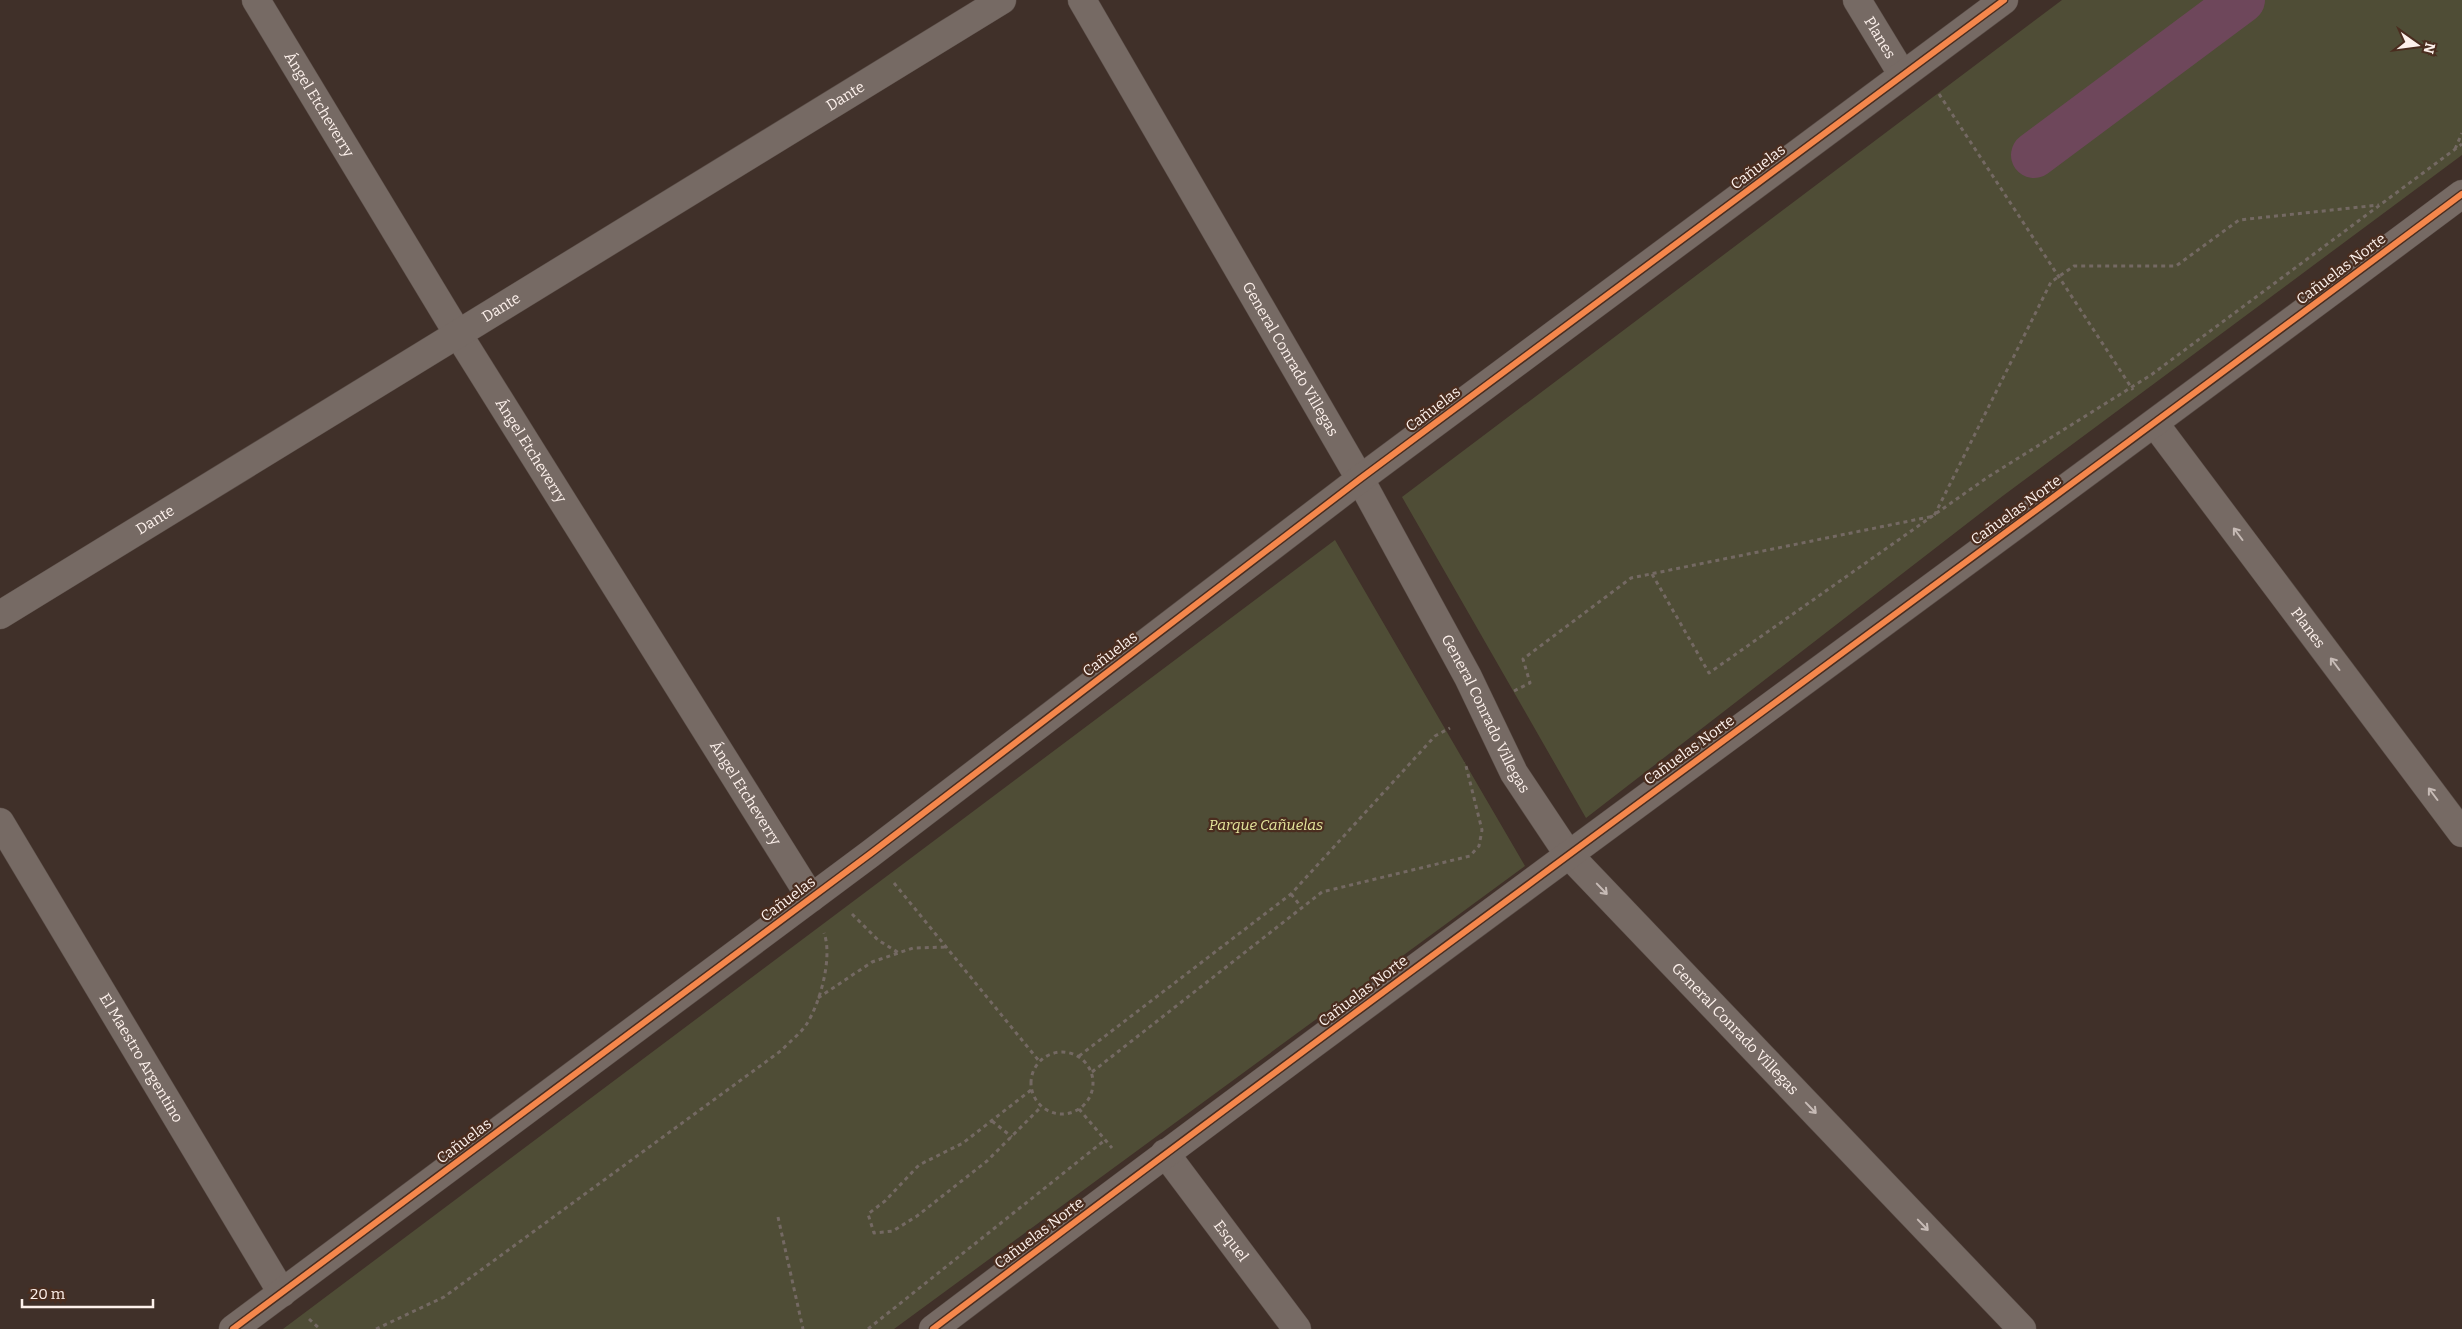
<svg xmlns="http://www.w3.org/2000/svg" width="2462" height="1329" viewBox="0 0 2462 1329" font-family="Bitter,serif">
<rect width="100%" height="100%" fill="#403029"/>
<path fill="#4f4d36" d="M2062,0H2462V155L2004,495L1586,818L1402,497Z
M1335,540L1525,866L894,1329H283Z"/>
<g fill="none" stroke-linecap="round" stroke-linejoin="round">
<path stroke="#6e475b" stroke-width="46" d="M2034,155L2242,0"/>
<defs>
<g id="minor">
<path id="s1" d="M256,0L458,334L811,898"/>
<path id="s2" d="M1082,0L1360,479L1468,677L1514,773L1568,854L2022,1329"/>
<path id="s3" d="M1857,0L1902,74"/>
<path id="s4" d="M2155,424L2462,833"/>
<path id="s5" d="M0,615L1002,0"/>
<path id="s6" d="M0,822L282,1293"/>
<path id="s7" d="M1165,1153L1297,1329"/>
<path d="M233,1329L870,854L1360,479L2004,0"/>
<path d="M933,1329C1439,946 1954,574 2462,194"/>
</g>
</defs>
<use href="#minor" stroke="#594c46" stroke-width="29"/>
<path stroke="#746963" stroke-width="3" stroke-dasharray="4 4" stroke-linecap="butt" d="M1939,94L2133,390
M2455,149L2462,133
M1652,574L1709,673L1988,477L2151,375L2462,144
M1514,691L1530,683L1523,659L1631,578L1934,516L2051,282L2074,266H2176L2239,220L2379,205
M894,883L1039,1061
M1291,894L1302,908
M852,914L878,940L899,953
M818,998L872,962L913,948L946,947
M1031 1083a31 31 0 1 1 62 0a31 31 0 1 1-62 0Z
M1079,1056L1291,894L1435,736L1450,728
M1092,1072L1322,892L1470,856L1479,846L1482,830L1465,762
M1031,1090L963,1143L919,1165L885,1201L868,1214L874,1233L893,1231L917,1216L987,1161L1041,1107
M1079,1109L1112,1148
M992,1121L1012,1137
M778,1217L803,1329
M309,1319L320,1329
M376,1329L444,1297L782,1050C789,1042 800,1034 806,1025C820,1004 833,957 824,933
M868,1329L1105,1140"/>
<use href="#minor" stroke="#766a64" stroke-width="28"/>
<defs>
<path id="cycleway" d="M233,1329L870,854L1360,479L2004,0
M933,1329C1439,946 1954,574 2462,194"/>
</defs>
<use href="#cycleway" stroke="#4a2d1f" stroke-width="9"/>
<use href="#cycleway" stroke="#f5874c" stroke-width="6"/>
</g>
<defs><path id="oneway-shaft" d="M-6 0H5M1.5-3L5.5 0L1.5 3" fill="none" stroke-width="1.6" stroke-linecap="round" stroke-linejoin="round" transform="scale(1.25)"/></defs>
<g stroke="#c7bbb6">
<use href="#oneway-shaft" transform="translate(2238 534) rotate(-127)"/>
<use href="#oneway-shaft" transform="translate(2335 664) rotate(-127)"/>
<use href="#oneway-shaft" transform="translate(2433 794) rotate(-127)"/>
<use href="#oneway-shaft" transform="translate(1602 889) rotate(46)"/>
<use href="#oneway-shaft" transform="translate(1811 1108) rotate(46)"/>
<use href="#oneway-shaft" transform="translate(1923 1225) rotate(46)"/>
</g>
<g text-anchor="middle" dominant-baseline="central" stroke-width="4.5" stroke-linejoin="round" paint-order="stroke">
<g font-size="15" fill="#fdf1ec" stroke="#4a2d1f">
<text stroke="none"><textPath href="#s3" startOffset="44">Planes</textPath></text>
<text stroke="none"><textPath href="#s5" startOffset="992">Dante</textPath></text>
<text stroke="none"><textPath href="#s1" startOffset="122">Ángel Etcheverry</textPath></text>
<text transform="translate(1758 167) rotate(-37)">Cañuelas</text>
<text transform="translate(2341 269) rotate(-37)">Cañuelas Norte</text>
<text stroke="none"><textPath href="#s5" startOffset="588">Dante</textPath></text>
<text stroke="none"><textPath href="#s2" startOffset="415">General Conrado Villegas</textPath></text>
<text transform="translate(1433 409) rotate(-37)">Cañuelas</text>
<text stroke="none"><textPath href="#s1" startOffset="528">Ángel Etcheverry</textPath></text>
<text transform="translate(2016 510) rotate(-36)">Cañuelas Norte</text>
<text stroke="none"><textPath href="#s5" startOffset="182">Dante</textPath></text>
<text stroke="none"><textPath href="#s4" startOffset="255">Planes</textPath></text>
<text transform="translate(1110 654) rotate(-37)">Cañuelas</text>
<text stroke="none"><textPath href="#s2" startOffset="820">General Conrado Villegas</textPath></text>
<text transform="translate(1689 750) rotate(-36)">Cañuelas Norte</text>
<text stroke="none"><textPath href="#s1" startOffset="932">Ángel Etcheverry</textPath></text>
<text transform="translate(788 899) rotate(-37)">Cañuelas</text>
<text transform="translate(1363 991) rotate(-37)">Cañuelas Norte</text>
<text stroke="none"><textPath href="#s2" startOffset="1225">General Conrado Villegas</textPath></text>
<text stroke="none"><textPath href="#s6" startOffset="275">El Maestro Argentino</textPath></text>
<text transform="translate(464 1141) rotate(-37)">Cañuelas</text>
<text transform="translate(1039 1233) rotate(-37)">Cañuelas Norte</text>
<text stroke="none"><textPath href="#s7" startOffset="110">Esquel</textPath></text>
</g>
<g font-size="15" font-style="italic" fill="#e5e69c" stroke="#4a2d1f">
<text x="1266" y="825">Parque Cañuelas</text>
</g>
</g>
<g transform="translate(2417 45) rotate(104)" stroke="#4a2d1f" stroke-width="4" paint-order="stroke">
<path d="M0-4L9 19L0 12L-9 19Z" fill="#fdf1ec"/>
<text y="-8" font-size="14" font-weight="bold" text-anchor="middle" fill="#fdf1ec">N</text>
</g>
<path d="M22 1299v8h131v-8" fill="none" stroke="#fdf1ec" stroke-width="2.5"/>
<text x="30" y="1299" font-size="15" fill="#fdf1ec" stroke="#4a2d1f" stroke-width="4" paint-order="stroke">20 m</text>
</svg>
